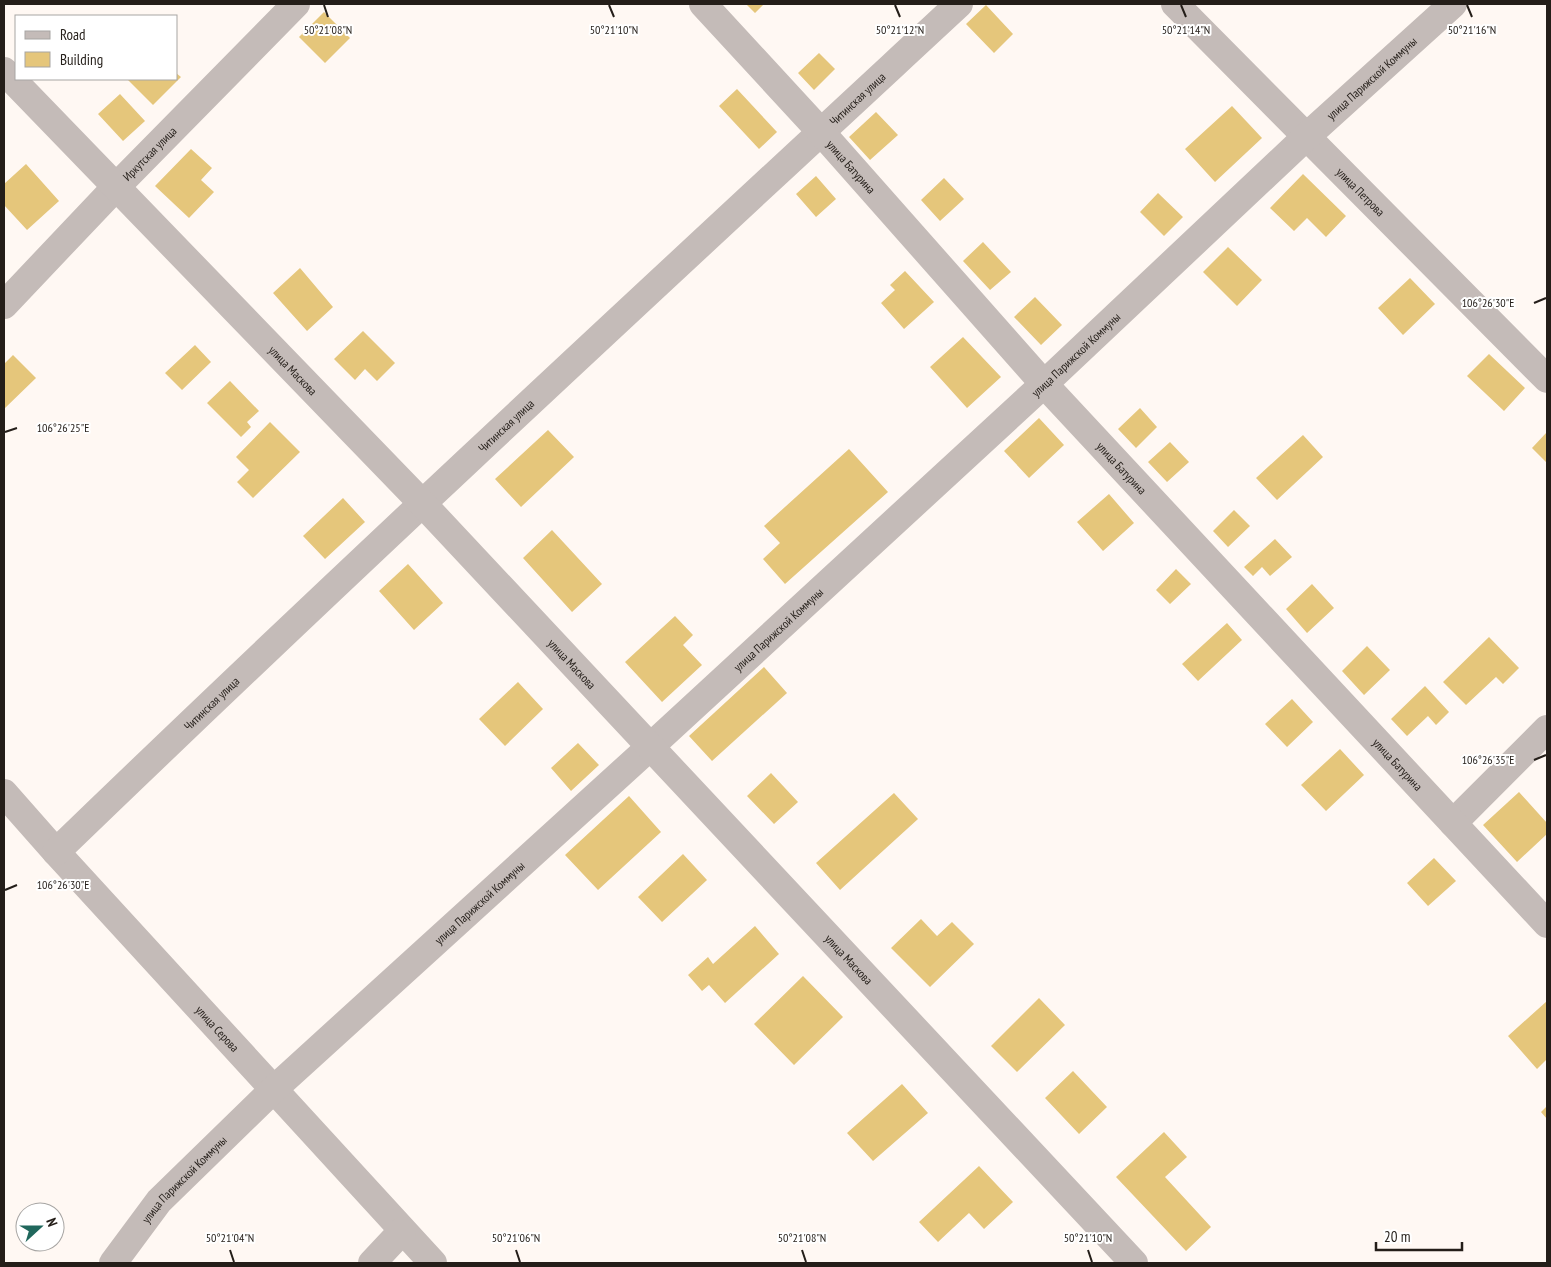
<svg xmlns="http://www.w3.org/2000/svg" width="1551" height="1267" viewBox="0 0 1551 1267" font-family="'PT Sans Narrow',sans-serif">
<rect width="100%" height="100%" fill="#fff8f3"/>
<path fill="#e5c67b" d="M746,4H764L755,13Z
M986,5L1013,34L994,53L966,24Z
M324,12L350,38L325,63L299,37Z
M819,53L835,69L814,90L798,73Z
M176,73L181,77L153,105L127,79H176Z
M737,89L777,132L759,149L719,106Z
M120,94L145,121L123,141L98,114Z
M1232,106L1262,138L1215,182L1185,149Z
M876,112L898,135L870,160L849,137Z
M191,149L212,168L201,180L214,192L189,218L155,186Z
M26,164L59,201L27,230L4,205V184Z
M1303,174L1346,216L1326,237L1307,218L1294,231L1270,208Z
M816,176L836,199L816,217L796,194Z
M944,178L964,199L940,221L921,200Z
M1158,193L1183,217L1164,236L1140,212Z
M983,242L1011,272L990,290L963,261Z
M1228,247L1262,280L1237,306L1203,272Z
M300,268L333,307L307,331L273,293Z
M905,271L934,302L904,329L881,303L895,290L890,285Z
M1410,278L1435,304L1403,335L1378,308Z
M1035,297L1062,325L1041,345L1014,317Z
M363,331L395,363L377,381L365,369L355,380L334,359Z
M963,337L1001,377L967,408L930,367Z
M195,345L211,362L182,390L165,373Z
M1489,354L1525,388L1504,411L1467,376Z
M13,355L36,378L4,409V364Z
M230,381L259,411L247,422L251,427L241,437L207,403Z
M1140,408L1157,427L1136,448L1118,429Z
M1039,418L1064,445L1029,478L1004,451Z
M270,422L300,452L253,498L237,482L249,470L236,457Z
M548,430L574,457L521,507L495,479Z
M1547,432V463L1532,448Z
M1303,435L1323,457L1277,500L1256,478Z
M1170,442L1189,462L1167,482L1148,462Z
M849,449L888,492L785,584L763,559L780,543L764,526Z
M1109,494L1134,523L1103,551L1077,522Z
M343,498L365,522L325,559L303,536Z
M1234,510L1250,526L1228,547L1213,531Z
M552,530L602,584L572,612L523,558Z
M1275,539L1292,557L1270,576L1262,567L1253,576L1244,567Z
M408,564L443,603L414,630L379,591Z
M1176,569L1191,584L1170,604L1156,590Z
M1312,584L1334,608L1307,633L1286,609Z
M675,616L693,635L683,645L702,665L662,702L625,662Z
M1227,623L1242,640L1198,681L1182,664Z
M1489,637L1519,668L1503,684L1496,677L1466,705L1443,682Z
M1367,646L1390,670L1364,695L1342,671Z
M764,667L787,693L712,761L689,736Z
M518,682L543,709L505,746L479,719Z
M1425,686L1449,712L1436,725L1428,716L1407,736L1391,719Z
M1292,699L1313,722L1287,747L1265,724Z
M578,743L599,765L571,791L551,768Z
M1340,749L1364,775L1326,811L1301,785Z
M771,773L798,802L774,824L747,796Z
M1519,792L1547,823V834L1517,862L1483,825Z
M894,793L918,819L840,890L816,863Z
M629,796L661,832L598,890L565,855Z
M683,854L707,880L662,922L638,897Z
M1434,858L1456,881L1428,906L1407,883Z
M921,919L937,936L952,922L974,944L930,987L891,948Z
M755,926L779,954L725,1003L709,985L702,991L688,975L708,957L713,964Z
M803,976L843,1017L794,1065L754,1024Z
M1039,998L1065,1025L1017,1072L991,1046Z
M1547,1001V1059L1537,1069L1508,1036Z
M1073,1071L1107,1107L1079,1134L1045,1098Z
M902,1084L928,1113L873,1161L847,1133Z
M1547,1106V1119L1541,1112Z
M1164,1132L1187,1157L1165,1177L1211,1227L1186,1251L1116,1177Z
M979,1166L1013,1202L984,1229L969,1213L938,1242L919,1222Z"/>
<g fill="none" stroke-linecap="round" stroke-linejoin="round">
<g stroke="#c4bbb8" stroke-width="28">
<path id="s1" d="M1175,4L1547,379"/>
<path id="s2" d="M4,305L115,188L296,4"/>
<path id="s3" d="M4,793L56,852L433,1263"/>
<path d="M1453,823L1547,729"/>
<path id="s4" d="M56,852C353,565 656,285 959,4"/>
<path id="s5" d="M113,1263L159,1201L274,1089L650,747L1044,384L1306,137L1453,4"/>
<path d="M372,1263L402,1231"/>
</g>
<g stroke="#c4bbb8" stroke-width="28">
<path id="s6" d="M703,4L821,132L1044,384L1547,924"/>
<path id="s7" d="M4,71L422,503L1134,1263"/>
</g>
</g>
<path fill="none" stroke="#241e19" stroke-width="2" d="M324,5L328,17M609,5L614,17M895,5L900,17M1181,5L1186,17M1467,5L1472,17M1534,303L1546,298M5,432L17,428M1534,760L1546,755M5,890L17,885M230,1250L234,1262M516,1250L520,1262M802,1250L806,1262M1088,1250L1092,1262"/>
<g text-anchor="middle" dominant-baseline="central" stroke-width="4" stroke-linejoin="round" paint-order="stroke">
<g font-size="12" fill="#241e19" stroke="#fff">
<text stroke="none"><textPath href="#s5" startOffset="1730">улица Парижской Коммуны</textPath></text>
<text stroke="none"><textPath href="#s4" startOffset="1100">Читинская улица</textPath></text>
<text stroke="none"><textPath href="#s2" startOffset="210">Иркутская улица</textPath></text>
<text stroke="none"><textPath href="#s6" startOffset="220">улица Батурина</textPath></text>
<text stroke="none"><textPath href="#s1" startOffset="264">улица Петрова</textPath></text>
<text stroke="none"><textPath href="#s5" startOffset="1325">улица Парижской Коммуны</textPath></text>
<text stroke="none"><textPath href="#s7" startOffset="416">улица Маскова</textPath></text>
<text stroke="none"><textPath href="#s4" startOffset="620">Читинская улица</textPath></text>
<text stroke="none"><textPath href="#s6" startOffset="625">улица Батурина</textPath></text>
<text stroke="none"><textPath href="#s5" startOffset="920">улица Парижской Коммуны</textPath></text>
<text stroke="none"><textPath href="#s7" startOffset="821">улица Маскова</textPath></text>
<text stroke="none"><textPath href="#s4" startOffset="215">Читинская улица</textPath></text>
<text stroke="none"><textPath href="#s6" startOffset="1030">улица Батурина</textPath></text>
<text stroke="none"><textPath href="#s5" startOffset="515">улица Парижской Коммуны</textPath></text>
<text stroke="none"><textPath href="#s7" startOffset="1226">улица Маскова</textPath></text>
<text stroke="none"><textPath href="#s3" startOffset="318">улица Серова</textPath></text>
<text stroke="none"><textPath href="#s5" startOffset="110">улица Парижской Коммуны</textPath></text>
</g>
</g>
<g font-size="12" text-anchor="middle" fill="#241e19" stroke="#fff" stroke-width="4" stroke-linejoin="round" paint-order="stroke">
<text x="328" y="34">50°21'08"N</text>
<text x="614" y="34">50°21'10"N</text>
<text x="900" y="34">50°21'12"N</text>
<text x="1186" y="34">50°21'14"N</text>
<text x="1472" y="34">50°21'16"N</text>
<text x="1488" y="307">106°26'30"E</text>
<text x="63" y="432">106°26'25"E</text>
<text x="1488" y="764">106°26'35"E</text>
<text x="63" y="889">106°26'30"E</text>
<text x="230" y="1242">50°21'04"N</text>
<text x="516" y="1242">50°21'06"N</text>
<text x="802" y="1242">50°21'08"N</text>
<text x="1088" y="1242">50°21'10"N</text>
</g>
<rect width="1551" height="1267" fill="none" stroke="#241e19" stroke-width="10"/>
<rect x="15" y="15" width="162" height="65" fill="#ffffff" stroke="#a7a5a3"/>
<rect x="25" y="31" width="25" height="8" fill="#c4bbb8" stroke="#a7a5a3"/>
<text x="60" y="40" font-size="15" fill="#241e19">Road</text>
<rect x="25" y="52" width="25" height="15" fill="#e5c67b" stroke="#a7a5a3"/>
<text x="60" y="65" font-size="15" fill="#241e19">Building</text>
<g transform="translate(40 1227) rotate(69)"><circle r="24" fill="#ffffff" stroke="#a7a5a3"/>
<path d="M0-4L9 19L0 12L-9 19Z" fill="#20675c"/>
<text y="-8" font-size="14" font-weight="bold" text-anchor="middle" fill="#241e19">N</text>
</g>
<path d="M1376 1242v8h86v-8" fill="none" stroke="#241e19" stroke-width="2.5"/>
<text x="1384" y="1242" font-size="15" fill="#241e19" stroke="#ffffff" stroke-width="4" paint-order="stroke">20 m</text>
</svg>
